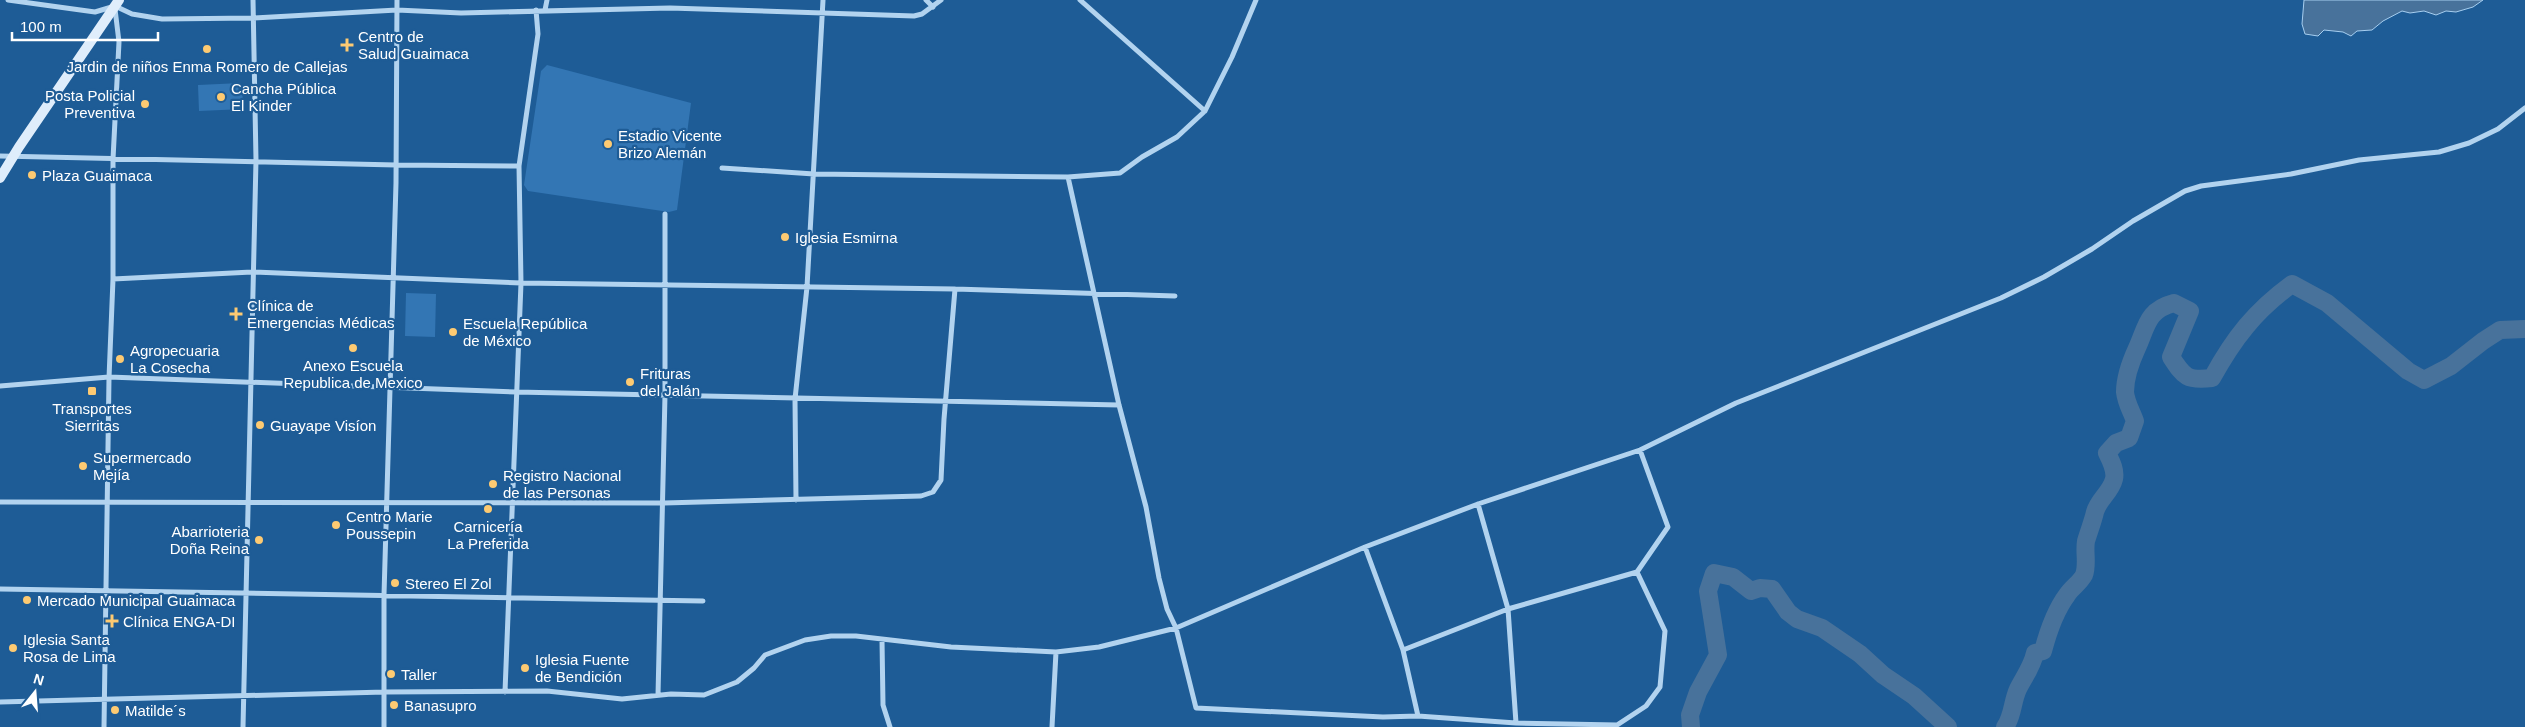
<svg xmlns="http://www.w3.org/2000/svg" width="2525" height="727" viewBox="0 0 2525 727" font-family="Arial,sans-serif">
<rect width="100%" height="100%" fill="#1e5c96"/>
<path fill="#3376b4" d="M547,65L691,103L677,210L669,212L528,191L524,185L541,71Z
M241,83L244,109L199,111L198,85Z
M406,293L436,294L435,337L405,336Z"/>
<path fill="#48729b" stroke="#a6cef0" d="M2304,0H2483L2473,7L2456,12L2446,11L2436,15L2424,11L2410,13L2402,11L2383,21L2372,30L2357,31L2351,36L2343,32L2324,30L2318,36L2305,34L2302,24Z"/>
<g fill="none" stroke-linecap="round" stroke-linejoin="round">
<path stroke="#48729b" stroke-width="18" d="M1691,727L1690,715L1698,692L1718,655L1708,591L1714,573L1733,577L1751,591L1760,588L1772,589L1788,612L1797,619L1822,628L1860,654L1883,675L1914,696L1948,727
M2005,727C2013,716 2012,702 2018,689C2024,677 2032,667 2035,653L2043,651C2048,632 2055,611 2067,595C2072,587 2079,584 2084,575C2088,564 2084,552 2086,541C2089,531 2093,521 2095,512C2098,500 2111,492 2114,479C2116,470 2111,461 2107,453L2116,443L2129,438L2135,421C2132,412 2126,403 2125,392C2125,377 2131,361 2137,348C2147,326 2147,310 2174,303L2190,311L2171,357C2184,377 2187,381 2212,378C2234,338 2255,311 2292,284L2327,303L2408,371L2424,380L2451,366L2483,341L2500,330L2525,329"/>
<path stroke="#b2d3ef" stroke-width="5" d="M8,0L95,12L115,6L132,14L162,19L253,18L397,10L461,13L670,8L914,16L922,14L941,0
M926,0L933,7
M1080,0L1205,111
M545,10L547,0
M0,156L396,165L519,166
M722,168L814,174L1068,177L1120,173L1142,157L1177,137L1205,111L1232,57L1256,0
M1068,177L1119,405L1146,507L1159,578L1167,609L1176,628L1196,708L1383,717L1418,716L1516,723L1617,725L1646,706L1660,687L1665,631L1637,572
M113,279L252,272L521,283L955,289L1175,296
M0,386L109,377L516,392L1119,405
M796,500L795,399L807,287L823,0
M0,502L664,503L921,496L933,492L941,480L944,419L955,289
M1478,504L1508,609L1516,723
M1365,547L1403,650L1418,716
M0,589L703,601
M882,640L883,705L890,727
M1403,650L1508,609L1637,572L1668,527L1640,450
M505,692L521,283L519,166L538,34L536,10
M658,695L665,395V214
M0,702L385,692L547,691L622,699L671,694L704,695L737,682L754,668L765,655L805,640L831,636H856L951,647L1056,652L1099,647L1176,628L1365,547L1478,504L1640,450L1736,403L2001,298L2044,277L2092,249L2133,221L2185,191L2201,186L2291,174L2359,160L2439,152L2469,143L2498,129L2525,108
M104,727L109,378L113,279V159L119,42L115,9
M243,727L256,160L253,0
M384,727V595L396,183L397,0
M1052,727L1056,652"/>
<path stroke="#dfedfb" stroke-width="10" d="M0,178L19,147L119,0"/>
</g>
<g fill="#fdca72" stroke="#1e5c96" stroke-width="2">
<path d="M344.5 37.5h5v5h5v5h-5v5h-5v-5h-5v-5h5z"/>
<circle cx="207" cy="49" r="5"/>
<circle cx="221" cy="97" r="5"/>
<circle cx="145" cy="104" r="5"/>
<circle cx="608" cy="144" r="5"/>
<circle cx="32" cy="175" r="5"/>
<circle cx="785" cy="237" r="5"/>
<path d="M233.5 306.5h5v5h5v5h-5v5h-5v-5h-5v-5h5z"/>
<circle cx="453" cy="332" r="5"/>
<circle cx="353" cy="348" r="5"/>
<circle cx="120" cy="359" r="5"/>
<circle cx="630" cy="382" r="5"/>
<rect x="87" y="386" width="10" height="10" rx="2.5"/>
<circle cx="260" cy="425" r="5"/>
<circle cx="83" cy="466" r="5"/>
<circle cx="493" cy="484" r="5"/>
<circle cx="488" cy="509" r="5"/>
<circle cx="336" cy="525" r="5"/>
<circle cx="259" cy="540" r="5"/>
<circle cx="395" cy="583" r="5"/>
<circle cx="27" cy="600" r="5"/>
<path d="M109.5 613.5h5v5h5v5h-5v5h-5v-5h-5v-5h5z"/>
<circle cx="13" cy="648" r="5"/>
<circle cx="525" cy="668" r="5"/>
<circle cx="391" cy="674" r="5"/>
<circle cx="394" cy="705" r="5"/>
<circle cx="115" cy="710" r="5"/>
</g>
<g text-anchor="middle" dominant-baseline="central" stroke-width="4.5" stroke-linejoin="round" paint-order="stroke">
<g font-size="15" fill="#fff" stroke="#1e5c96" text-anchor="start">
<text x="358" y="36">Centro de<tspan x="358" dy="17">Salud Guaimaca</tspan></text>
<text x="207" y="66" text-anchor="middle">Jardin de niños Enma Romero de Callejas</text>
<text x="231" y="88">Cancha Pública<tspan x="231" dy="17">El Kinder</tspan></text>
<text x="135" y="95" text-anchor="end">Posta Policial<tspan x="135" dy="17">Preventiva</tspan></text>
<text x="618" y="135">Estadio Vicente<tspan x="618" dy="17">Brizo Alemán</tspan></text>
<text x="42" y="175">Plaza Guaimaca</text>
<text x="795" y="237">Iglesia Esmirna</text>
<text x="247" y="305">Clínica de<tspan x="247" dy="17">Emergencias Médicas</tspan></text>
<text x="463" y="323">Escuela República<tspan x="463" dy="17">de México</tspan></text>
<text x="130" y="350">Agropecuaria<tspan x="130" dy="17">La Cosecha</tspan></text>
<text x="353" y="365" text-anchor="middle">Anexo Escuela<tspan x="353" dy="17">Republica de Mexico</tspan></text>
<text x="640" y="373">Frituras<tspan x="640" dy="17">del Jalán</tspan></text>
<text x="92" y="408" text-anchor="middle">Transportes<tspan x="92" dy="17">Sierritas</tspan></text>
<text x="270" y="425">Guayape Visíon</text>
<text x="93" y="457">Supermercado<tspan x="93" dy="17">Mejía</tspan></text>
<text x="503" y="475">Registro Nacional<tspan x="503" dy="17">de las Personas</tspan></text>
<text x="346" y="516">Centro Marie<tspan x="346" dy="17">Poussepin</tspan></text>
<text x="488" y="526" text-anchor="middle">Carnicería<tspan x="488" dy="17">La Preferida</tspan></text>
<text x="249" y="531" text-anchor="end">Abarrioteria<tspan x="249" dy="17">Doña Reina</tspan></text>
<text x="405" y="583">Stereo El Zol</text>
<text x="37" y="600">Mercado Municipal Guaimaca</text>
<text x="123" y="621">Clínica ENGA-DI</text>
<text x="23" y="639">Iglesia Santa<tspan x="23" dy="17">Rosa de Lima</tspan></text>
<text x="535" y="659">Iglesia Fuente<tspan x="535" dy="17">de Bendición</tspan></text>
<text x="401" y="674">Taller</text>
<text x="404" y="705">Banasupro</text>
<text x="125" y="710">Matilde´s</text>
</g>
</g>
<g transform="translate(35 692) rotate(17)" stroke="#1e5c96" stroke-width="4" paint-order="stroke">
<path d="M0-4L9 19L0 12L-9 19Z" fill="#ffffff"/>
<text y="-8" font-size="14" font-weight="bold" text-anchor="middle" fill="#ffffff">N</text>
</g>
<path d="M12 32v8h146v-8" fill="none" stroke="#ffffff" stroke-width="2.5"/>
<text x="20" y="32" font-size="15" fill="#ffffff" stroke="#1e5c96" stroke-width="4" paint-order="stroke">100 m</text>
</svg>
